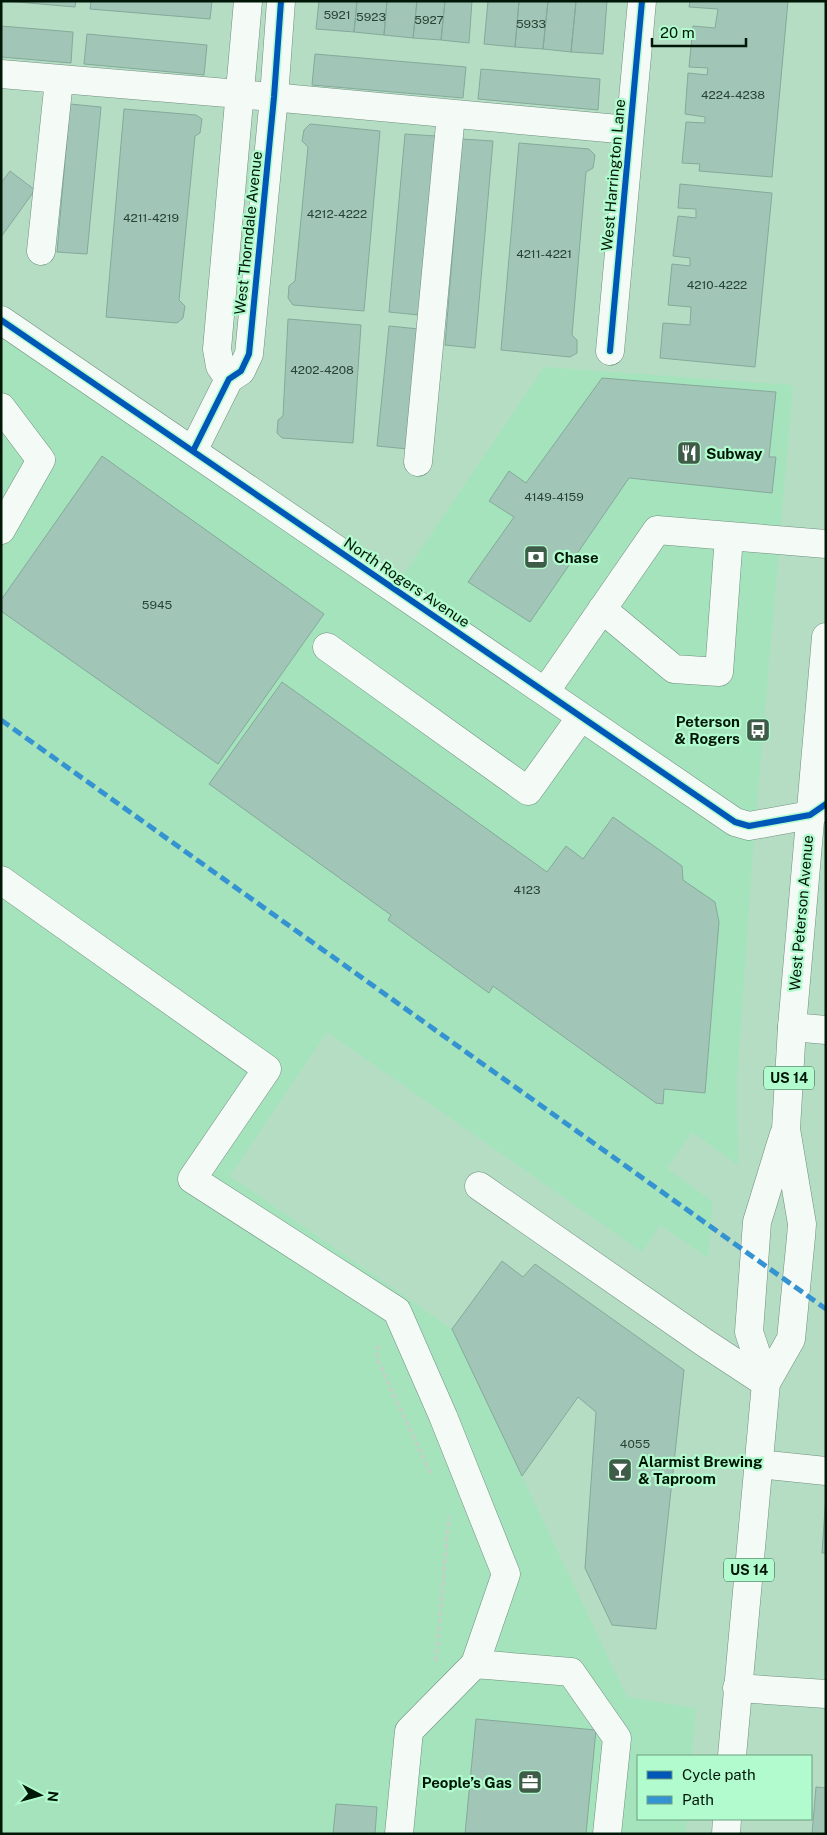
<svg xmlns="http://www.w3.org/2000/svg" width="827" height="1835" viewBox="0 0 827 1835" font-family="'Public Sans',sans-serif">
<rect width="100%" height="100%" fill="#b5ddc4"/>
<path fill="#a5e3bd" d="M1,322L387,599L544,367L793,385L753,852L737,1079L738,1165L692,1132L667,1168L713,1202L708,1258L660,1225L642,1252L327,1032L230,1176L452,1329L627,1697L696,1708L692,1756H638V1819H687L686,1834H1Z"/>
<path fill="#a1c5b6" stroke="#85a99a" d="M6,1H76L75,7Z
M91,1H212L210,19L90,9Z
M319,1H357L354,32L316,29Z
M357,1H387L384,35L354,32Z
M387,1H417L413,38L384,35Z
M417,1H445L441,40L413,38Z
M445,1H472L469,43L441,40Z
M488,1H519L515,47L484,44Z
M519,1H548L543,49L515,47Z
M548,1H576L571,52L543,49Z
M576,1H607L603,54L571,52Z
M690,1H788L772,177L699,171L700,164L682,163L686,122L705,123V117L685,114L688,73L707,75L708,68L689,67L693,26L715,28L718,9L689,7Z
M1,26L73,32L71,63L1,57Z
M87,34L207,45L204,75L84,64Z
M315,54L466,67L463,98L312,85Z
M481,69L600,79L598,110L478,99Z
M70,104L101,107L87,254L57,252Z
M124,109L196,115L202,119L200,133L195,136L179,300L185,306L183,318L177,323L106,317Z
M310,124L380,131L364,311L293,305L288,298L289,286L295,281L308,147L302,141L304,130Z
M405,134L436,136L419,315L389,312Z
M462,139L493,141L475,348L445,345Z
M519,143L589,149L595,155L593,168L586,172L572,335L577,340V353L570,357L501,350Z
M10,171L35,190L1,237V183Z
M680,184L772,193L755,367L660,358L663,323L690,325L691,307L668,305L672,264L690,266V258L673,256L678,216L696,218V209L678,208Z
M288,319L361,325L353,443L282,438L277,433L278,420L283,416Z
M389,326L419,329L408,449L377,446Z
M602,378L776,392L769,457H776L772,493L629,478L530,622L468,582L514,517L489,501L509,471L526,483Z
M102,456L324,614L218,764L1,611V600Z
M282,682L547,872L566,846L583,859L613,817L682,866L683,880L715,902L719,922L705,1093L664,1089L663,1104L656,1103L493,986L489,993L388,920L391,915L209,784Z
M502,1261L523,1277L535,1264L684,1370L656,1629L612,1625L585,1568L596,1412L578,1397L522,1476L452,1329Z
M826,1494V1553H822Z
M476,1719L596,1730L586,1834H465Z
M816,1787L826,1788V1834H812Z
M336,1804L377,1807L375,1834H333Z"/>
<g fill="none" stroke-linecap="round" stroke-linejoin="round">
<defs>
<path id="minor" d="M1,74L239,94L629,130
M41,251L59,80
M1,320L735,822L749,826L810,815L826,804
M610,351L642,1
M229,379L220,366L217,349L248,1
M1,407L41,460L1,530
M193,451L229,379L241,371L249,354L274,97L281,1
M418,462L451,114
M602,609L674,669L719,672L729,536
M327,647L528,791L581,717
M545,692L657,530L826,544
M1,880L267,1069L192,1179L397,1311L443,1416L506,1574L475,1664L409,1731L399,1834
M792,1027L826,1030
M479,1186L705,1343L766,1383
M759,1464L826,1471
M475,1664L571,1672L617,1738L607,1834
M737,1688L826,1694"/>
<path id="major" d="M766,1383L791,1339L801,1237L802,1224L786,1129L792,1027L826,637
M732,1756L766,1383L749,1332L757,1222L784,1134
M726,1834L727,1819"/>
</defs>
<use href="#minor" stroke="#6f8f7c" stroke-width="29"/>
<use href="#major" stroke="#6f8f7c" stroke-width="29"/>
<path stroke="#c3cfc7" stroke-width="3" stroke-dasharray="5 2.5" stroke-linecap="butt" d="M378,1345L377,1359L431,1474
M436,1661L449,1516"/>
<use href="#minor" stroke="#f4faf6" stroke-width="28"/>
<use href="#major" stroke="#f4faf6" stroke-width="28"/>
<path stroke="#3693d1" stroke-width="5" stroke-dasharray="10 5" stroke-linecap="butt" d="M1,720L826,1309"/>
<defs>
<path id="cycleway" d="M1,320L735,822L749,826L810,815L826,804
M610,351L642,1
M193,451L229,379L241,371L249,354L274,97L281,1"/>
</defs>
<use href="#cycleway" stroke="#b2fbce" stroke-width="9"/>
<use href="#cycleway" stroke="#0057b8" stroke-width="6"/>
</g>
<defs>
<symbol id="restaurant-square" viewBox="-11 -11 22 22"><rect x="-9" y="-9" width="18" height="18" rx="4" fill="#3f5c49" stroke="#b2fbce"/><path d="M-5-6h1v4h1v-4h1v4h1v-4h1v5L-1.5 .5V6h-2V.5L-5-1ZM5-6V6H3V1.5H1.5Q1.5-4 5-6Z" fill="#fff"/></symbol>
<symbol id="bank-square" viewBox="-11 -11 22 22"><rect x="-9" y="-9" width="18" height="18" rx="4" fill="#3f5c49" stroke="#b2fbce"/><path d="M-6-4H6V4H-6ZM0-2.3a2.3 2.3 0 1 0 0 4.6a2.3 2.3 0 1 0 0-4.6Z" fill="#fff"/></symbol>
<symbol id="bus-square" viewBox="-11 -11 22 22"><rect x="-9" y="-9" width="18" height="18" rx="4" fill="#3f5c49" stroke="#b2fbce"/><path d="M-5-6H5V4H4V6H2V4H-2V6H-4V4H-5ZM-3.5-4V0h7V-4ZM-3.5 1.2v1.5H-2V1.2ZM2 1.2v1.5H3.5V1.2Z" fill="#fff"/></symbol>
<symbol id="bar-square" viewBox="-11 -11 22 22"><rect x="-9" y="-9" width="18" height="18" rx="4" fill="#3f5c49" stroke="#b2fbce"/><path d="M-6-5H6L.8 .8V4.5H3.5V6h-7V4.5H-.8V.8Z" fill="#fff"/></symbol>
<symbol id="office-square" viewBox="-11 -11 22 22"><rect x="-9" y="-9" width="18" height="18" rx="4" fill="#3f5c49" stroke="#b2fbce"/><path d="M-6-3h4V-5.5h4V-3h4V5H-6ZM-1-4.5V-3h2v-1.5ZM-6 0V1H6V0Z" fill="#fff"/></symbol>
</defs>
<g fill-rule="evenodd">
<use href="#restaurant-square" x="675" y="439" width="28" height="28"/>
<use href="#bank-square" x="522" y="543" width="28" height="28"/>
<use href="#bus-square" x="744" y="716" width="28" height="28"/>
<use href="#bar-square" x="606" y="1456" width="28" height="28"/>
<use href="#office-square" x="516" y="1768" width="28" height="28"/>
</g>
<g text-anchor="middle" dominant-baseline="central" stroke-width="4.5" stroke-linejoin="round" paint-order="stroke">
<g font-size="12" fill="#284233">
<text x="337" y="15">5921</text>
<text x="371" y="17">5923</text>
<text x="429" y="20">5927</text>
<text x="531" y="24">5933</text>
<text x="733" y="95">4224-4238</text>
<text x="337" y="214">4212-4222</text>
<text x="151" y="218">4211-4219</text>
<text x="544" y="254">4211-4221</text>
<text x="717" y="285">4210-4222</text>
<text x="322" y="370">4202-4208</text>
<text x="554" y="497">4149-4159</text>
<text x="157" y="605">5945</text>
<text x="527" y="890">4123</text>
<text x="635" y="1444">4055</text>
</g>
<g fill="#b2fbce" stroke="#355b43" stroke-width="1">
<rect x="764" y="1066.5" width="50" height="23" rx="4"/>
<rect x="724" y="1558.5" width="50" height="23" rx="4"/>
</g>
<g font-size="14" font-weight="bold" fill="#001607">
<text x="789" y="1078">US 14</text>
<text x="749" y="1570">US 14</text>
</g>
<g font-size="15" fill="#001607" stroke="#b2fbce">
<text transform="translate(613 175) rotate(-85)">West Harrington Lane</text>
<text transform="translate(248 233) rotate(-84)">West Thorndale Avenue</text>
<text transform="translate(407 582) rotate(34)">North Rogers Avenue</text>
<text transform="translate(801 913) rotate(-85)">West Peterson Avenue</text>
</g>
<g font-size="15" font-weight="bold" fill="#001607" stroke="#b2fbce" text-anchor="start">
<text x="706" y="453">Subway</text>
<text x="554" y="557">Chase</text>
<text x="740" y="721" text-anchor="end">Peterson<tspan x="740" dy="17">&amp; Rogers</tspan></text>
<text x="638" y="1461">Alarmist Brewing<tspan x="638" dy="17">&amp; Taproom</tspan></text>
<text x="512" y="1782" text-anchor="end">People’s Gas</text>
</g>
</g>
<rect width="827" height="1835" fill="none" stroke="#001607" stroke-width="5"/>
<rect x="637" y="1755" width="175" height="65" fill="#b2fbce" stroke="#6b9f7e"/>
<rect x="647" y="1771" width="25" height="8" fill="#0057b8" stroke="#6b9f7e"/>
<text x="682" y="1780" font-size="15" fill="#001607">Cycle path</text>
<rect x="647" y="1796" width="25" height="8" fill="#3693d1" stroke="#6b9f7e"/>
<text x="682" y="1805" font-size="15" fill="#001607">Path</text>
<g transform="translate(40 1795) rotate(96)" stroke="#b2fbce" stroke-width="4" paint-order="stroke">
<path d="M0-4L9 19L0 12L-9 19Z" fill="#001607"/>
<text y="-8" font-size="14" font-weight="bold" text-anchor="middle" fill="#001607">N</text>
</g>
<path d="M652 38v8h94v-8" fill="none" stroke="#001607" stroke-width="2.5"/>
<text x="660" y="38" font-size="15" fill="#001607" stroke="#b2fbce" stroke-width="4" paint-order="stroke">20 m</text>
</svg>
